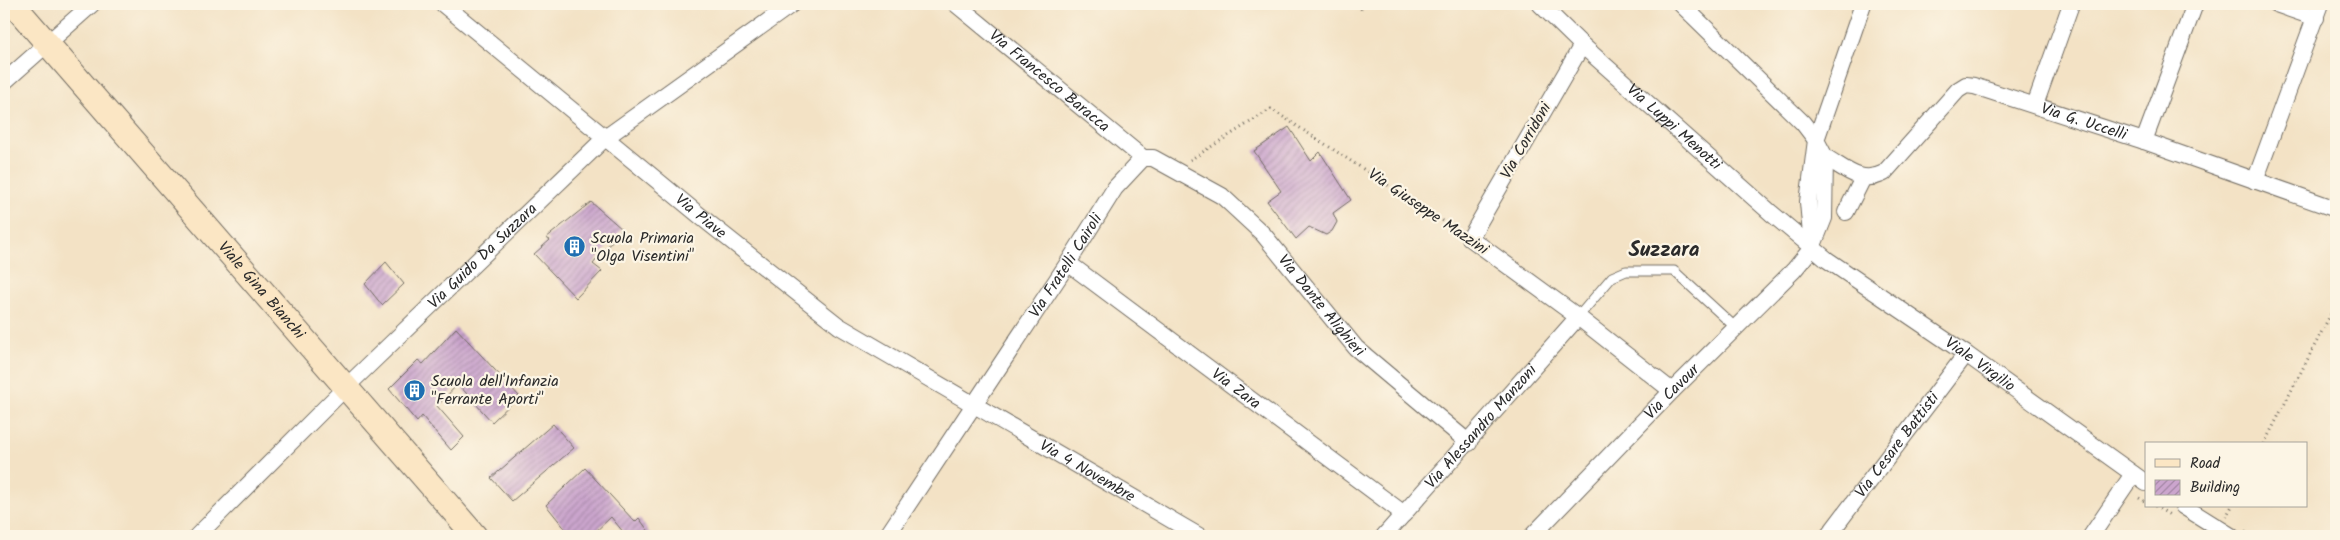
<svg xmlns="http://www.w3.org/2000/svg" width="2340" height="540" viewBox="0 0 2340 540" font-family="Kalam,sans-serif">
<defs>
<pattern id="building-hatch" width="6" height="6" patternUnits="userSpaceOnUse" patternTransform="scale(1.25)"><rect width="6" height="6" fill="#cba5cd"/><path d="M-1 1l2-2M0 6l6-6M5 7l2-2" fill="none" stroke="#a587a7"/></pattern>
</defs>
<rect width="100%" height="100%" fill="#fcf5e5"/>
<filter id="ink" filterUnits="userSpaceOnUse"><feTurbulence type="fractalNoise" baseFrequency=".02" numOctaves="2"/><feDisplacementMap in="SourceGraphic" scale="10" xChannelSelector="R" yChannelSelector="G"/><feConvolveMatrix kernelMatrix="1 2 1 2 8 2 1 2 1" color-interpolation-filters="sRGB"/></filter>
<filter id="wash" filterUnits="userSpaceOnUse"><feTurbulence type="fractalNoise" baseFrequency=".0096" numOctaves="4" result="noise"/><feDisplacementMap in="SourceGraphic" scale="20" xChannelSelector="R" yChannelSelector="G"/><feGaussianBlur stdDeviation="1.12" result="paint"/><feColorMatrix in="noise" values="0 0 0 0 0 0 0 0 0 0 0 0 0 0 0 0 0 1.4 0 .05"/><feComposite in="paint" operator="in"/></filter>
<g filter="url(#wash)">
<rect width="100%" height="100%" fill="#f3e2c5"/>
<g id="blocks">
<path fill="url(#building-hatch)" d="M1289,127L1311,161L1320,152L1351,200L1333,213L1337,222L1332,231L1326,235L1309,227L1296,239L1267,201L1281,191L1254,151Z
M591,202L622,229L593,264L602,271L576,298L534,254L550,240L546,238Z
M386,262L404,284L382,305L365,284Z
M456,328L519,396L492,422L458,384L437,406L464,437L451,450L422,416L417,422L389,389L418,360L423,364Z
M553,424L574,448L512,501L491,478Z
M585,468L635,522L639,518L652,536H620L624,533L611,517L591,536H571L546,505Z"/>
</g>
</g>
<g filter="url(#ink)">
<use href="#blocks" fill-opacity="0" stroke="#716b61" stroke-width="1"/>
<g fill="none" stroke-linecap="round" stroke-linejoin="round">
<defs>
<path id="lane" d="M1578,317L1612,277L1626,271H1674L1735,327"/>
<g id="street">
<path id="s1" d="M443,4L710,224L839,326L1199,536"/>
<path id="s2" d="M956,4L1143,158"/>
<path id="s3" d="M1540,4L1582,45L1771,213L1826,259L1966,354L2146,483"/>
<path d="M2276,4L2316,18"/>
<path d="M1582,45L1470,238L1578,317L1672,391"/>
<path d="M4,82L92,4"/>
<path d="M2035,105L2071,4"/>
<path d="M2144,141L2195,4"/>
<path id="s4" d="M1825,157C1846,169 1861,185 1884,173L1958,90L1966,85L1974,86L2144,141L2336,209"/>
<path d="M2255,181L2320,4"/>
<path d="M1846,212L1863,178"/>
<path d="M1812,246L1808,202L1816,140L1863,4"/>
<path id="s5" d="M1068,263L1404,514"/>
<path d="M2183,506L2231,536"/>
<path id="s6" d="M197,536L345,388L605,138L792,4"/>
<path id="s7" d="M887,536L1068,263L1115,188L1143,158H1153L1222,196L1263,234L1356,348L1469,443"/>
<path id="s8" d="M1384,536L1578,317"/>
<path id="s9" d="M1532,536L1672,391L1794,270L1812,248L1824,218L1825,157L1816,140L1803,123L1681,4"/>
<path id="s10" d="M1828,536L1966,354"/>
<path d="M2091,536L2133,474"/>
</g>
<g id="secondary">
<path id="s11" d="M13,4L475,536"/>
</g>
</defs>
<use href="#lane" stroke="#716b61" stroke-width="11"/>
<use href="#street" stroke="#716b61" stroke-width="18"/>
<use href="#secondary" stroke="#716b61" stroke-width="26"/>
<path stroke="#716b61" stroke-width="3" stroke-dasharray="1 4" stroke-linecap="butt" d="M1359,4L1362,11
M1190,160L1271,109L1457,230
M2264,444L2336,304
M2139,498L2146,502
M2155,506L2170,515
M2226,517L2232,506
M2245,532L2254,536"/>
<use href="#lane" stroke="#fff" stroke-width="9"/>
<use href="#street" stroke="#fff" stroke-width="16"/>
<use href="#secondary" stroke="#fbe6c4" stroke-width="24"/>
</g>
</g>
<defs>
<symbol id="building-disc" viewBox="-11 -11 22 22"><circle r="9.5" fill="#1f6fb2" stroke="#fcf5e5"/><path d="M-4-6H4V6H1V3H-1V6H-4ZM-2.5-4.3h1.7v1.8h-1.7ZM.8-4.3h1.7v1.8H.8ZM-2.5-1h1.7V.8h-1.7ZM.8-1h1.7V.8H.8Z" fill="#fff"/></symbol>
</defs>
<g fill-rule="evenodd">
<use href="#building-disc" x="562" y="234" width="25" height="25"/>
<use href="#building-disc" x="402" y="378" width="25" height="25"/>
</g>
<g text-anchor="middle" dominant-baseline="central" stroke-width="4.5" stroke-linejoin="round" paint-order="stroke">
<g font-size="16" fill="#2b2b2b" stroke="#fcf5e5">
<text stroke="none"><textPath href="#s2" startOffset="121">Via Francesco Baracca</textPath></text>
<text stroke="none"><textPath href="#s4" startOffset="309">Via G. Uccelli</textPath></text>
<text stroke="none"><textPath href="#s3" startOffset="182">Via Luppi Menotti</textPath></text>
<text transform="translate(1526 141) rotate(-60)">Via Corridoni</text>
<text transform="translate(1428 212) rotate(34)">Via Giuseppe Mazzini</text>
<text stroke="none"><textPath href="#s1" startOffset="334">Via Piave</textPath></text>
<text stroke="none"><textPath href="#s6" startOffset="400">Via Guido Da Suzzara</textPath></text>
<text stroke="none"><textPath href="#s7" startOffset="324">Via Fratelli Cairoli</textPath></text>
<text stroke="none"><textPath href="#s11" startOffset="379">Viale Gina Bianchi</textPath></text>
<text stroke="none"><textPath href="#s7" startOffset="694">Via Dante Alighieri</textPath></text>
<text stroke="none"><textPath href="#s3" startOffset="570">Viale Virgilio</textPath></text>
<text stroke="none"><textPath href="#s5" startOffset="210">Via Zara</textPath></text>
<text stroke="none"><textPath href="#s9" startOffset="201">Via Cavour</textPath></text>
<text stroke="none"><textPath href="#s8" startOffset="146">Via Alessandro Manzoni</textPath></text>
<text stroke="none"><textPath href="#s10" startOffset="114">Via Cesare Battisti</textPath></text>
<text stroke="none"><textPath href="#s1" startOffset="798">Via 4 Novembre</textPath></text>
</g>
<g font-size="16" fill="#2b2b2b" stroke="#fcf5e5" text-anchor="start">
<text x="591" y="238">Scuola Primaria<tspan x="591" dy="18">"Olga Visentini"</tspan></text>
<text x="431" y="381">Scuola dell'Infanzia<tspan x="431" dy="18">"Ferrante Aporti"</tspan></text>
</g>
<g font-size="21" font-weight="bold" fill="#2b2b2b" stroke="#fcf5e5">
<text x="1664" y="250">Suzzara</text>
</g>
</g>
<rect width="2340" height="540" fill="none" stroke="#fcf5e5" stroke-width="20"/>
<rect x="2145" y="442" width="162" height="65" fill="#fcf5e5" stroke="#a8a49b"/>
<rect x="2155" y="459" width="25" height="8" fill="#fbe6c4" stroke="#a8a49b"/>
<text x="2190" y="468" font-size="15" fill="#2b2b2b">Road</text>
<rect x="2155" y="480" width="25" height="15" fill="url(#building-hatch)" stroke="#a8a49b"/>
<text x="2190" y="492" font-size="15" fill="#2b2b2b">Building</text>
</svg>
